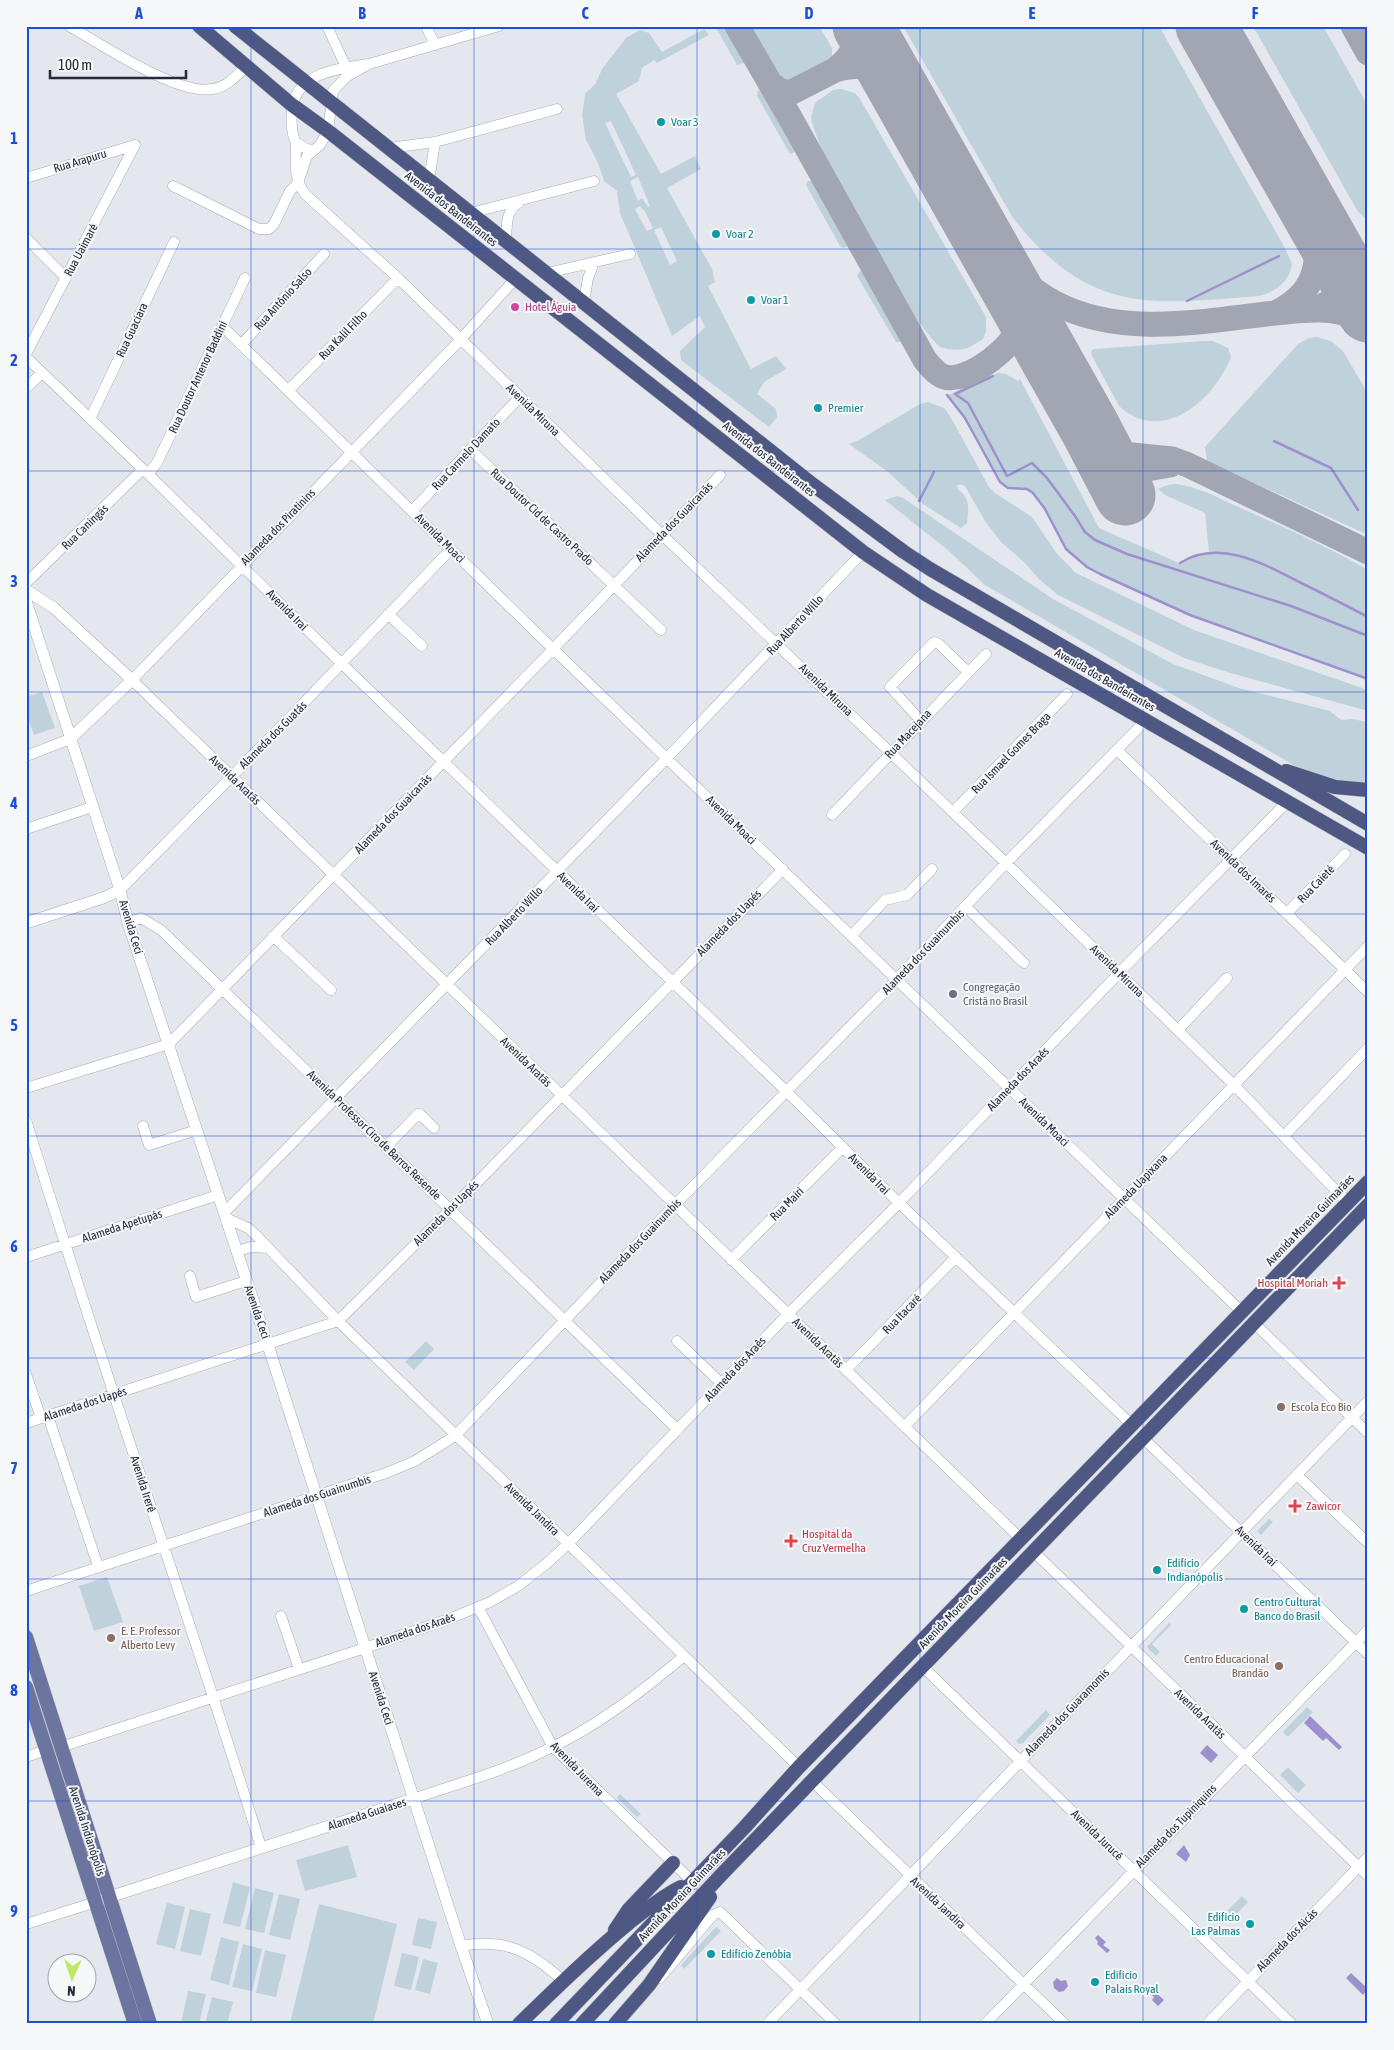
<svg xmlns="http://www.w3.org/2000/svg" width="1394" height="2050" viewBox="0 0 1394 2050" font-family="'Asap Condensed',sans-serif">
<rect width="100%" height="100%" fill="#e4e7ed"/>
<path fill="#bfd2dc" fill-rule="evenodd" d="M715,26H730C735,36 749,53 744,63L737,65Z
M744,26H819L832,48V61C824,69 801,85 790,85C784,85 779,82 774,80Z
M903,26H1159L1286,250L1292,264C1289,282 1276,292 1259,296C1148,305 1089,314 1013,218Z
M1253,26H1323L1368,106V220L1358,212Z
M704,29L709,35L657,63L654,60L642,68L639,81L616,94L661,174L695,156L701,169L667,188L712,269L715,282L708,286L751,369L776,356L786,369L764,382L757,394L776,409L777,417L769,427L681,360L680,351L705,327L700,316L672,336L620,213L617,191L604,181L598,163L586,140L582,115L584,102L585,94L596,83L602,69L626,38L640,30L649,33L662,52ZM611,121L636,175L631,177L605,123ZM638,177L650,206L648,207L642,198L638,201L630,181ZM640,206L643,210H644L653,228L647,231L635,209ZM661,227L677,261L670,265L654,230Z
M841,89L855,93L860,99L986,317V331L983,339L968,348L958,350L947,349L940,347L932,339L902,301L871,251L829,170L812,123L811,118L815,103L833,90Z
M758,90H765L770,95L798,144L797,151L790,154L757,96Z
M808,181H814L819,185L850,241L849,246L843,248L840,246L806,185Z
M863,270L869,272L904,332L903,338L900,342H896L857,276L859,272Z
M1317,337L1331,341L1343,351L1368,394V535L1207,461L1205,447L1298,344L1309,338Z
M1203,341H1213L1228,348L1231,357C1214,400 1162,446 1119,406L1091,354L1092,350L1095,349Z
M998,373L1006,374L1018,381L1020,379L1099,528L1179,563L1193,555L1209,552L1205,513L1165,495L1158,489C1164,486 1169,484 1176,484C1195,486 1217,497 1234,505C1279,525 1324,545 1368,570V679L1190,615L1100,574L1087,566L1066,549L1046,509L1034,493L1027,488H1009L1001,482L966,418L948,395Z
M928,402L944,408L950,416L989,487L995,493L1032,517L1057,554L1076,573L1194,630L1368,690V711L1227,672L1184,658L1058,595L1039,579L1024,562L1001,542L985,521L965,486L960,484L957,486C958,491 961,491 964,495C970,502 968,515 967,523L961,528L923,504L888,472L849,444L859,440L920,404Z
M897,496L903,498L1053,599L1173,664L1239,688L1330,711L1341,720L1352,719L1368,722V785C1342,782 1320,778 1297,767L985,585L949,551L885,500Z
M42,692L55,728L34,735L26,713V697Z
M426,1341L434,1349L414,1370L405,1362Z
M1269,1519L1273,1522L1261,1535L1257,1531Z
M107,1577L123,1622L94,1631L79,1586Z
M1169,1623L1171,1625L1152,1644L1160,1652L1156,1656L1147,1647Z
M1307,1707L1313,1712L1288,1737L1283,1732Z
M1046,1710L1050,1715L1023,1743L1019,1744L1016,1741Z
M1288,1767L1306,1785L1298,1793L1280,1775Z
M620,1794L641,1814L637,1817L617,1798Z
M348,1845L357,1877L305,1891L296,1860Z
M233,1882L250,1887L240,1927L223,1923Z
M255,1888L274,1893L264,1933L245,1929Z
M279,1894L300,1899L290,1940L269,1935Z
M1242,1896L1248,1902L1233,1918L1226,1912Z
M167,1903L185,1907L175,1949L156,1944Z
M319,1904L397,1924L373,2024L290,2023Z
M190,1909L211,1914L201,1956L180,1951Z
M418,1918L437,1922L431,1949L412,1945Z
M716,1927L721,1931L684,1969L681,1965Z
M221,1937L239,1942L229,1985L210,1980Z
M243,1944L262,1949L252,1991L232,1987Z
M265,1950L286,1955L276,1997L256,1993Z
M402,1953L419,1957L411,1990L394,1986Z
M423,1959L438,1963L430,1994L415,1990Z
M188,1991L206,1994L199,2024H181Z
M212,1997L233,2002L227,2024H205Z"/>
<path fill="#9e90cd" d="M1310,1716L1342,1747L1339,1750L1326,1738L1323,1741L1304,1723Z
M1207,1745L1218,1755L1211,1763L1200,1753Z
M1184,1845L1190,1855L1186,1862L1176,1854Z
M1098,1935L1106,1942L1103,1945L1110,1950L1107,1953L1097,1944L1098,1942L1095,1938Z
M1351,1973L1368,1989L1363,1995L1346,1978Z
M1057,1978L1061,1981L1066,1980L1068,1986L1064,1991L1059,1992L1054,1988L1053,1982Z
M1152,1989L1164,2000L1158,2006L1152,2000L1154,1997L1149,1993Z"/>
<g fill="none" stroke-linecap="round" stroke-linejoin="round">
<path stroke="#9e90cd" stroke-width="2.5" d="M1187,301L1279,256
M993,376L955,394L968,403L1007,476L1032,463L1047,478L1075,516L1085,532L1095,540L1127,554L1291,606L1368,636
M947,395L965,418L1000,482L1008,488L1027,489L1033,493L1045,509L1066,549L1087,567L1100,574L1190,615L1368,679
M1274,441L1331,468L1358,510
M919,501L934,472
M1180,563C1219,538 1264,564 1299,582C1322,593 1345,605 1368,617"/>
<path stroke="#a2a6b2" stroke-width="25" d="M737,26L792,121L925,360C930,366 934,372 942,376C962,385 1003,355 1013,337C1020,326 1019,308 1015,295
M857,26C856,48 852,56 835,70C862,62 876,68 896,85
M1353,26L1368,53
M771,84L779,90L790,93L835,70
M1317,223C1319,265 1317,293 1275,313C1308,310 1339,304 1368,325
M1324,235C1337,249 1348,261 1368,264
M983,240C1004,264 1026,288 1055,303C1121,338 1204,321 1275,313
M1317,309L1368,280
M1090,428L1105,444L1122,454L1172,459L1188,465L1368,552
M1119,484L1147,469L1170,465"/>
<path stroke="#a2a6b2" stroke-width="61" d="M863,26L1090,428L1125,495
M1206,26L1368,312"/>
<defs>
<path id="minor" d="M69,26C101,44 178,96 212,89C227,87 236,76 247,66
M327,26L346,67
M426,26L435,45
M296,143C296,163 293,179 306,195L398,278L654,527L1006,863L1234,1085L1348,1203
M389,148L435,142L557,109
M312,150L307,149L296,143C291,133 291,123 292,112C294,73 336,69 369,64L499,26
M26,178L135,145
M429,180L435,142
M173,186L259,229H269L274,224L290,191L298,183L307,156L320,145L328,131L333,91L346,77L369,64
M471,213L594,181
M26,238L66,278
M506,240C507,226 505,210 520,202
M547,273L630,254
M516,278L461,339L132,680L1021,1539
M584,302L588,278L594,263
M222,326L553,649L1242,1312
M241,345L324,254
M26,354L135,145
M26,357L151,477L341,663L786,1091L899,1203L1132,1425
M26,388L42,373
M288,391L398,278
M90,419L174,242
M471,450L661,630
M148,474L157,463L245,278
M412,511L520,397
M26,583L143,469
M388,614L422,646
M921,721L890,687L934,642L939,644L968,672
M1117,750L1368,992
M26,756L70,739
M953,812L1067,694
M832,815L986,654
M26,829L92,807
M120,890L298,709L451,549
M966,907L1024,963
M1287,913L1345,854
M128,923L141,918L161,930L678,1430
M852,935L885,900L907,895L932,869
M273,936L331,990
M1178,1030L1227,978
M26,1088L169,1044L553,649L720,475
M26,1120C101,1363 185,1604 261,1847
M143,1126L149,1145L197,1130
M1284,1136L1368,1048
M386,1147L418,1114H420L434,1128
M224,1213L667,758L863,552
M226,1218L248,1228L256,1235L338,1321L799,1767
M237,1251L251,1247L269,1248
M26,1257L218,1195
M731,1260L843,1147
M190,1276L196,1297L246,1281
M1254,1323L1368,1433
M677,1341L722,1384
M846,1370L956,1257
M26,1374L41,1418
M48,1416L98,1566
M26,1423L338,1321L451,1209L783,869
M905,1426L1368,946
M1143,1438L1368,1654
M1297,1475L1368,1543
M1033,1551L1368,1876
M26,1591L386,1473L415,1461L455,1436L661,1219L897,979L1006,863L1145,721
M478,1607L553,1747L692,1881
M281,1616L299,1669
M922,1666L1292,2024
M61,1747L365,1648L449,1619L490,1602L518,1586L546,1564L568,1544L788,1314L899,1203L1119,973L1288,801
M26,1757L46,1750
M812,1781L1065,2024
M413,1799C456,1784 501,1772 542,1752C595,1728 640,1693 684,1656
M26,1924L96,1902
M461,1946C504,1938 531,1951 563,1981
M660,1978L713,1915L720,1912L836,2024
M767,2024L1368,1401
M985,2024L1368,1630
M1207,2024L1368,1857"/>
<path id="tertiary" d="M26,590L54,608L132,680L70,739
M26,601L120,890L128,923L268,1345L461,1946L488,2024
M26,923L103,898L120,890
M103,1899L413,1799"/>
<path id="primary" d="M26,1637L150,2024
M26,1687L135,2024"/>
<path id="trunk" d="M199,26L292,105L328,131L863,552L927,595L1368,848
M235,26L812,484L904,552L930,569L1368,824
M1286,771L1335,787L1368,790
M615,1930L629,1909L673,1863
M519,2024C555,1989 591,1954 630,1922C646,1910 662,1896 681,1887
M556,2024L744,1828L799,1767L1368,1182
M582,2024L722,1874L1368,1205
M615,2024L649,1985L710,1897"/>
</defs>
<use href="#minor" stroke="#a7abb5" stroke-width="11"/>
<use href="#tertiary" stroke="#a7abb5" stroke-width="12"/>
<use href="#primary" stroke="#c2c3c9" stroke-width="15"/>
<use href="#trunk" stroke="#c2c3c9" stroke-width="15"/>
<use href="#minor" stroke="#fff" stroke-width="10"/>
<use href="#tertiary" stroke="#fff" stroke-width="11"/>
<use href="#primary" stroke="#6c759f" stroke-width="14"/>
<use href="#trunk" stroke="#4f5883" stroke-width="14"/>
</g>
<path fill="none" stroke="#1d4ed8" stroke-width="1" stroke-opacity="0.55" d="M251,26V2024M474,26V2024M697,26V2024M920,26V2024M1143,26V2024M26,249H1368M26,471H1368M26,692H1368M26,914H1368M26,1136H1368M26,1358H1368M26,1579H1368M26,1801H1368"/>
<g fill="#0f9aa8" stroke="#f5f7f9" stroke-width="2">
<circle cx="661" cy="122" r="5"/>
<circle cx="716" cy="234" r="5"/>
<circle cx="751" cy="300" r="5"/>
<circle cx="818" cy="408" r="5"/>
<circle cx="1157" cy="1570" r="5"/>
<circle cx="1244" cy="1609" r="5"/>
<circle cx="1250" cy="1924" r="5"/>
<circle cx="711" cy="1954" r="5"/>
<circle cx="1095" cy="1982" r="5"/>
</g>
<circle fill="#d1479c" stroke="#f5f7f9" stroke-width="2" cx="515" cy="307" r="5"/>
<circle fill="#6b7280" stroke="#f5f7f9" stroke-width="2" cx="953" cy="994" r="5"/>
<g fill="#e0444e" stroke="#f5f7f9" stroke-width="2">
<path d="M1336.5 1275.5h5v5h5v5h-5v5h-5v-5h-5v-5h5z"/>
<path d="M1292.5 1498.5h5v5h5v5h-5v5h-5v-5h-5v-5h5z"/>
<path d="M788.5 1533.5h5v5h5v5h-5v5h-5v-5h-5v-5h5z"/>
</g>
<g fill="#8d6e63" stroke="#f5f7f9" stroke-width="2">
<circle cx="1281" cy="1407" r="5"/>
<circle cx="111" cy="1638" r="5"/>
<circle cx="1279" cy="1666" r="5"/>
</g>
<g text-anchor="middle" dominant-baseline="central" stroke-width="4" stroke-linejoin="round" paint-order="stroke">
<g font-size="12" fill="#0d838f" stroke="#f5f7f9" text-anchor="start">
<text x="671" y="122">Voar 3</text>
<text x="726" y="234">Voar 2</text>
<text x="761" y="300">Voar 1</text>
<text x="828" y="408">Premier</text>
<text x="1167" y="1563">Edifício<tspan x="1167" dy="14">Indianópolis</tspan></text>
<text x="1254" y="1602">Centro Cultural<tspan x="1254" dy="14">Banco do Brasil</tspan></text>
<text x="1240" y="1917" text-anchor="end">Edifício<tspan x="1240" dy="14">Las Palmas</tspan></text>
<text x="721" y="1954">Edifício Zenóbia</text>
<text x="1105" y="1975">Edifício<tspan x="1105" dy="14">Palais Royal</tspan></text>
</g>
<g font-size="12" fill="#252a3d" stroke="#f5f7f9">
<text transform="translate(80 161) rotate(-17)">Rua Arapuru</text>
<text transform="translate(451 209) rotate(38)">Avenida dos Bandeirantes</text>
<text transform="translate(81 250) rotate(-62)">Rua Uaimaré</text>
<text transform="translate(283 299) rotate(-48)">Rua Antônio Salso</text>
<text transform="translate(132 330) rotate(-65)">Rua Guaciara</text>
<text transform="translate(343 335) rotate(-46)">Rua Kalil Filho</text>
<text transform="translate(198 377) rotate(-65)">Rua Doutor Antenor Baddini</text>
<text transform="translate(533 410) rotate(44)">Avenida Miruna</text>
<text transform="translate(466 454) rotate(-47)">Rua Carmelo Damato</text>
<text transform="translate(769 459) rotate(38)">Avenida dos Bandeirantes</text>
<text transform="translate(542 517) rotate(43)">Rua Doutor Cid de Castro Prado</text>
<text transform="translate(674 522) rotate(-46)">Alameda dos Guaicanãs</text>
<text transform="translate(85 527) rotate(-44)">Rua Caningás</text>
<text transform="translate(278 527) rotate(-46)">Alameda dos Piratinins</text>
<text transform="translate(440 538) rotate(45)">Avenida Moaci</text>
<text transform="translate(287 610) rotate(45)">Avenida Iraí</text>
<text transform="translate(795 625) rotate(-47)">Rua Alberto Willo</text>
<text transform="translate(1105 680) rotate(30)">Avenida dos Bandeirantes</text>
<text transform="translate(826 690) rotate(44)">Avenida Miruna</text>
<text transform="translate(908 734) rotate(-47)">Rua Macejana</text>
<text transform="translate(273 735) rotate(-45)">Alameda dos Guatás</text>
<text transform="translate(1011 753) rotate(-46)">Rua Ismael Gomes Braga</text>
<text transform="translate(235 780) rotate(44)">Avenida Aratãs</text>
<text transform="translate(393 814) rotate(-46)">Alameda dos Guaicanãs</text>
<text transform="translate(731 820) rotate(44)">Avenida Moaci</text>
<text transform="translate(1243 871) rotate(44)">Avenida dos Imarés</text>
<text transform="translate(1316 884) rotate(-46)">Rua Caieté</text>
<text transform="translate(578 892) rotate(44)">Avenida Iraí</text>
<text transform="translate(514 916) rotate(-46)">Rua Alberto Willo</text>
<text transform="translate(729 923) rotate(-46)">Alameda dos Uapés</text>
<text transform="translate(131 927) rotate(73)">Avenida Ceci</text>
<text transform="translate(923 952) rotate(-46)">Alameda dos Guainumbis</text>
<text transform="translate(1117 971) rotate(44)">Avenida Miruna</text>
<text transform="translate(526 1062) rotate(44)">Avenida Aratãs</text>
<text transform="translate(1018 1079) rotate(-46)">Alameda dos Araês</text>
<text transform="translate(1044 1122) rotate(44)">Avenida Moaci</text>
<text transform="translate(374 1135) rotate(44)">Avenida Professor Ciro de Barros Resende</text>
<text transform="translate(869 1174) rotate(45)">Avenida Iraí</text>
<text transform="translate(1136 1186) rotate(-46)">Alameda Uapixana</text>
<text transform="translate(787 1204) rotate(-45)">Rua Mairi</text>
<text transform="translate(446 1213) rotate(-45)">Alameda dos Uapés</text>
<text transform="translate(1310 1220) rotate(-46)">Avenida Moreira Guimarães</text>
<text transform="translate(122 1226) rotate(-18)">Alameda Apetupás</text>
<text transform="translate(640 1241) rotate(-46)">Alameda dos Guainumbis</text>
<text transform="translate(257 1312) rotate(71)">Avenida Ceci</text>
<text transform="translate(902 1314) rotate(-46)">Rua Itacaré</text>
<text transform="translate(818 1343) rotate(44)">Avenida Aratãs</text>
<text transform="translate(735 1369) rotate(-47)">Alameda dos Araês</text>
<text transform="translate(85 1404) rotate(-18)">Alameda dos Uapés</text>
<text transform="translate(143 1484) rotate(72)">Avenida Irerê</text>
<text transform="translate(317 1496) rotate(-18)">Alameda dos Guainumbis</text>
<text transform="translate(532 1509) rotate(44)">Avenida Jandira</text>
<text transform="translate(1256 1546) rotate(44)">Avenida Iraí</text>
<text transform="translate(963 1603) rotate(-46)">Avenida Moreira Guimarães</text>
<text transform="translate(415 1630) rotate(-19)">Alameda dos Araês</text>
<text transform="translate(381 1698) rotate(72)">Avenida Ceci</text>
<text transform="translate(1067 1712) rotate(-46)">Alameda dos Guaramomis</text>
<text transform="translate(1200 1714) rotate(44)">Avenida Aratãs</text>
<text transform="translate(577 1769) rotate(46)">Avenida Jurema</text>
<text transform="translate(367 1814) rotate(-18)">Alameda Guaiases</text>
<text transform="translate(1176 1826) rotate(-46)">Alameda dos Tupiniquins</text>
<text transform="translate(87 1831) rotate(72)">Avenida Indianópolis</text>
<text transform="translate(1097 1835) rotate(44)">Avenida Jurucê</text>
<text transform="translate(682 1895) rotate(-47)">Avenida Moreira Guimarães</text>
<text transform="translate(938 1903) rotate(43)">Avenida Jandira</text>
<text transform="translate(1287 1940) rotate(-46)">Alameda dos Aicás</text>
</g>
<g font-size="12" fill="#b23c85" stroke="#f5f7f9" text-anchor="start">
<text x="525" y="307">Hotel Águia</text>
</g>
<g font-size="12" fill="#5b616d" stroke="#f5f7f9" text-anchor="start">
<text x="963" y="987">Congregação<tspan x="963" dy="14">Cristã no Brasil</tspan></text>
</g>
<g font-size="12" fill="#be3a42" stroke="#f5f7f9" text-anchor="start">
<text x="1328" y="1283" text-anchor="end">Hospital Moriah</text>
<text x="1306" y="1506">Zawicor</text>
<text x="802" y="1534">Hospital da<tspan x="802" dy="14">Cruz Vermelha</tspan></text>
</g>
<g font-size="12" fill="#785e54" stroke="#f5f7f9" text-anchor="start">
<text x="1291" y="1407">Escola Eco Bio</text>
<text x="121" y="1631">E. E. Professor<tspan x="121" dy="14">Alberto Levy</tspan></text>
<text x="1269" y="1659" text-anchor="end">Centro Educacional<tspan x="1269" dy="14">Brandão</tspan></text>
</g>
</g>
<rect width="1394" height="2050" fill="none" stroke="#f5f7f9" stroke-width="55"/>
<g transform="translate(72 1978) rotate(183)"><circle r="24" fill="#f5f7f9" stroke="#a2a5ae"/>
<path d="M0-4L9 19L0 12L-9 19Z" fill="#bfe867"/>
<text y="-8" font-size="14" font-weight="bold" text-anchor="middle" fill="#252a3d">N</text>
</g>
<path d="M50 70v8h136v-8" fill="none" stroke="#252a3d" stroke-width="2.5"/>
<text x="58" y="70" font-size="15" fill="#252a3d" stroke="#f5f7f9" stroke-width="4" paint-order="stroke">100 m</text>
<rect x="28" y="28" width="1338" height="1994" fill="none" stroke="#1d4ed8" stroke-width="2"/>
<g font-size="16" text-anchor="middle" font-weight="bold" fill="#1d4ed8">
<text x="139" y="19">A</text>
<text x="362" y="19">B</text>
<text x="585" y="19">C</text>
<text x="809" y="19">D</text>
<text x="1032" y="19">E</text>
<text x="1255" y="19">F</text>
<text x="14" y="144">1</text>
<text x="14" y="366">2</text>
<text x="14" y="587">3</text>
<text x="14" y="809">4</text>
<text x="14" y="1031">5</text>
<text x="14" y="1252">6</text>
<text x="14" y="1474">7</text>
<text x="14" y="1696">8</text>
<text x="14" y="1917">9</text>
</g>
</svg>
